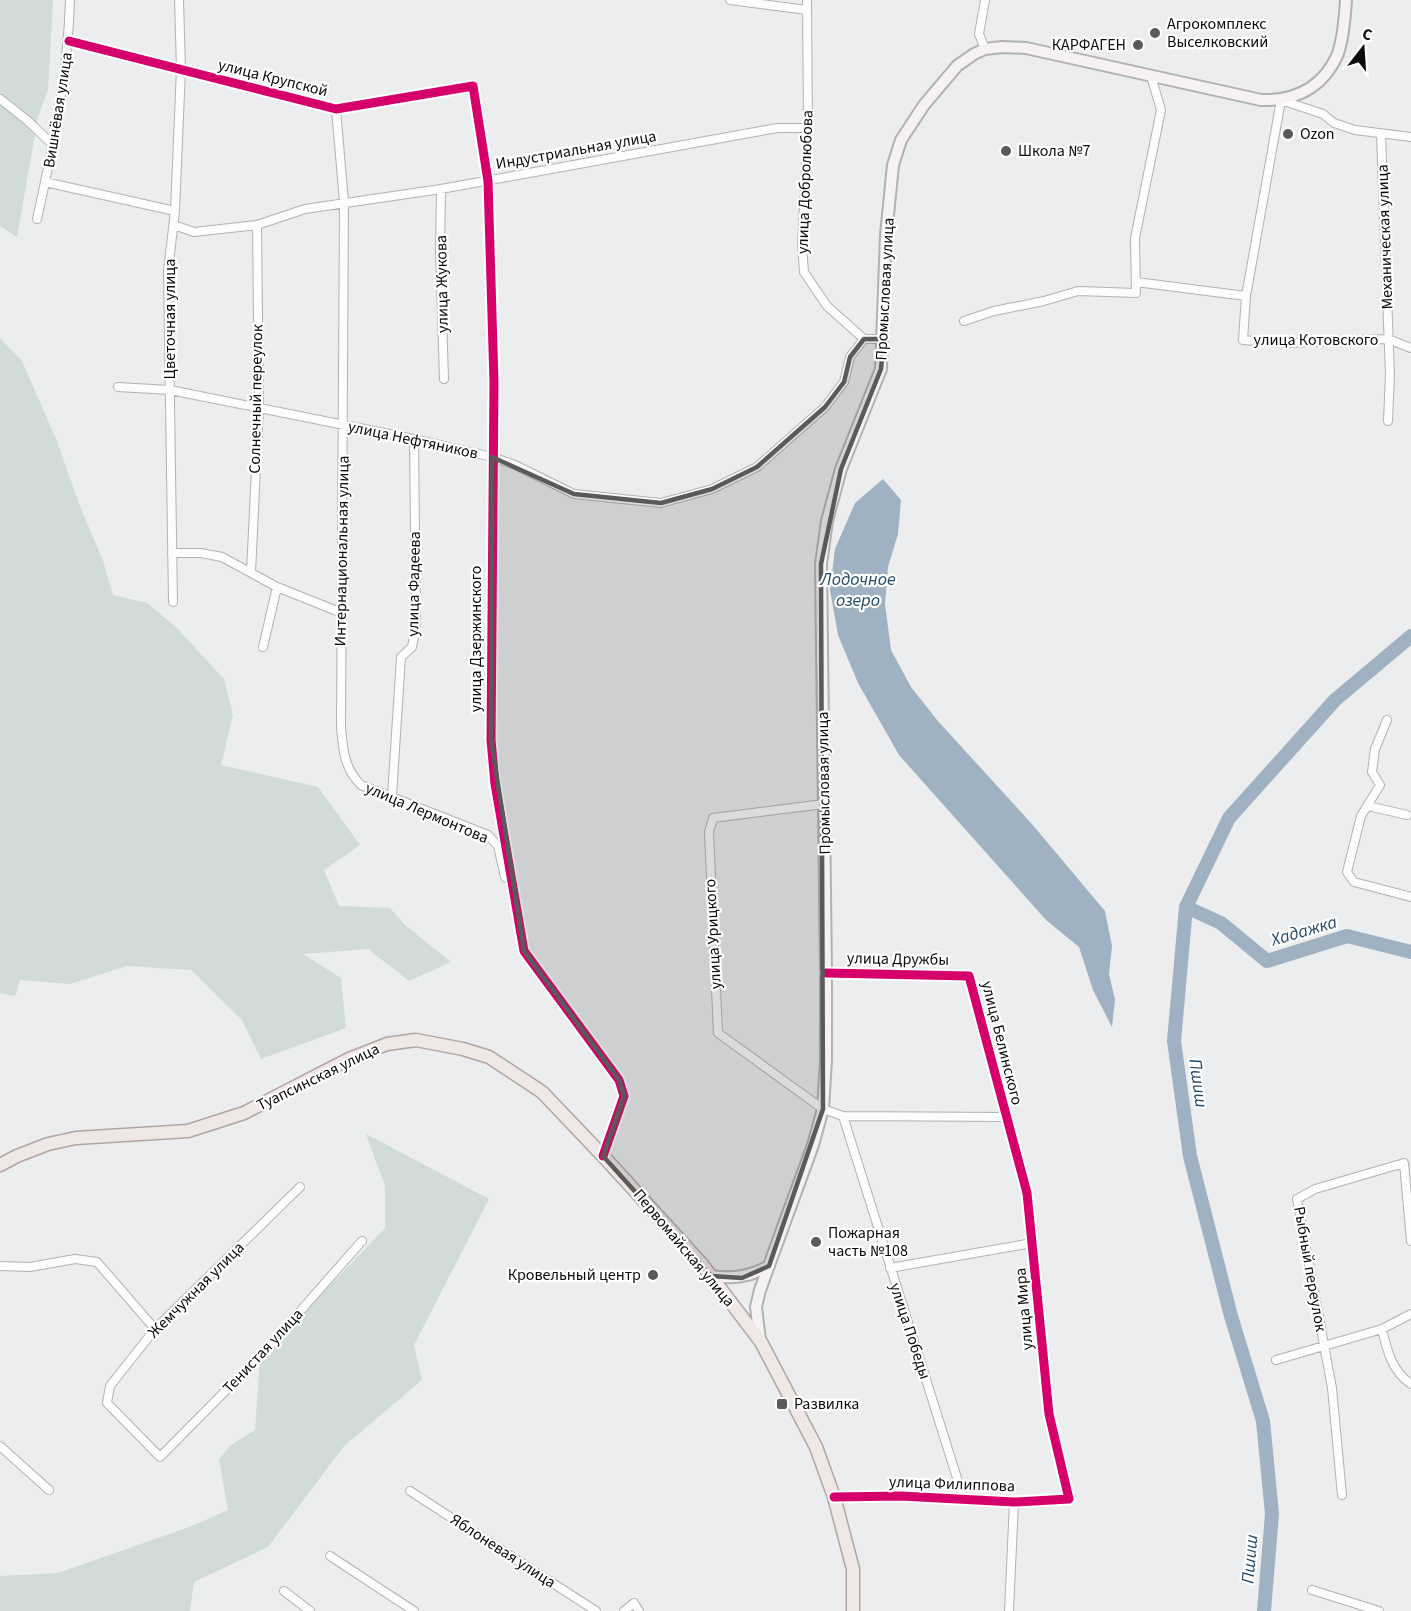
<svg xmlns="http://www.w3.org/2000/svg" width="1411" height="1611" viewBox="0 0 1411 1611" font-family="'Source Sans 3',sans-serif">
<rect width="100%" height="100%" fill="#ecedef"/>
<path fill="#d0dcd5" d="M0,0H53L48,90L38,117L17,237L0,226Z
M0,338L22,361L56,439L80,506L103,561L113,595L147,603L176,627L224,679L233,715L221,765L318,787L360,845L324,870L339,906L390,908L405,925L451,962L409,981L368,949L303,954L341,978L346,1028L261,1059L242,1020L191,970L127,966L70,984L20,980L15,996L0,993Z
M366,1134L489,1199L414,1345L422,1380L344,1446L268,1547L194,1582L190,1611H0V1576L58,1573L192,1526L228,1510L219,1459L231,1445L255,1430L260,1359L385,1228V1186Z"/>
<path fill="#a0b1c1" d="M883,479L901,500L898,534L888,567L885,604L891,650L911,687L937,720L1031,823L1105,911L1112,946L1109,974L1115,1000L1112,1027L1093,990L1079,947L1046,920L899,755L858,683L838,635L830,590L835,549L855,503Z"/>
<g fill="none" stroke-linecap="round" stroke-linejoin="round">
<path stroke="#a0b1c1" stroke-width="14" d="M1186,907L1221,923L1267,961L1347,936L1411,952
M1264,1611L1272,1514L1263,1421L1231,1316L1190,1156L1174,1041L1186,907L1229,818L1335,700L1411,636"/>
<defs>
<path id="street" d="M730,0L807,10
M807,0L808,128L802,245L804,272L827,306L864,339
M69,41L336,109L473,86L488,181L494,382L491,740L495,784L524,951L619,1080L624,1096L603,1156
M985,49L979,34L985,0
M0,99L28,121L54,146
M336,109L344,202L341,727C343,750 344,768 361,785L488,835L498,846L505,877L513,882
M1381,134L1390,375L1388,421
M1411,137L1355,130L1334,123L1323,114L1281,100L1246,296L1243,340L1287,343L1388,339L1411,348
M45,182L175,211
M441,189L440,251L444,379
M37,219C53,147 68,74 70,0
M174,225L194,232L257,225L305,209L441,189L777,128H808
M1136,282L1246,296
M964,321L994,311L1044,301L1078,291L1136,293L1135,238L1161,110L1151,76
M118,387L170,390L414,439L492,457L515,465L574,494L661,503L712,489L757,467L825,407L844,382L850,357L864,339H884
M172,553H201L222,557L277,587L342,613
M251,572L259,407L257,225
M173,602L168,271L175,211L181,69L179,0
M263,647L277,587
M1387,720L1375,749L1372,772L1380,785L1361,816L1347,872L1354,882L1411,897
M392,796L401,657L412,647L416,626L414,439
M824,804L713,818L709,832L718,1033L823,1109L843,1116L963,1497
M1368,806L1407,815
M826,973L969,976L1027,1193L1049,1414L1069,1499L1014,1502L901,1496L834,1497
M843,1116L1005,1117
M300,1187L155,1329L110,1386L107,1403L160,1457L266,1350L362,1241
M0,1266L30,1267L75,1259L97,1262L155,1329
M890,1268L1032,1243
M1382,1329C1387,1351 1392,1371 1411,1384
M1276,1360L1382,1329L1411,1314
M0,1446L49,1490
M410,1491L596,1611
M1342,1495L1332,1388L1297,1199L1315,1189L1404,1163L1411,1241
M330,1556L414,1611
M1312,1590L1379,1611
M284,1591L310,1611
M624,1611L634,1603L639,1611
M1009,1611L1014,1502"/>
<path id="secondary" d="M711,1276C733,1279 750,1277 769,1266
M760,1340L756,1307L760,1290L813,1145L823,1109L826,1060V973L821,564L827,521L841,469L881,369L886,235L893,165L901,140L924,105L957,66L974,54L985,49L1002,47L1026,48L1261,100C1295,101 1322,88 1337,56C1343,41 1345,16 1346,0"/>
<path id="primary" d="M0,1165L17,1156L48,1144L76,1138L188,1131L244,1113L349,1059L387,1044L416,1040L463,1049L489,1057L542,1092L603,1156L701,1263L761,1342L816,1447L834,1497L853,1569V1611"/>
</defs>
<use href="#street" stroke="#b1b2b3" stroke-width="10"/>
<use href="#secondary" stroke="#b1b2b3" stroke-width="14"/>
<use href="#primary" stroke="#b2a5a3" stroke-width="15"/>
<use href="#street" stroke="#fcfcfd" stroke-width="8"/>
<use href="#secondary" stroke="#f6f2f2" stroke-width="10"/>
<use href="#primary" stroke="#f0e8e6" stroke-width="12"/>
<defs>
<path id="cycleway" d="M69,41L336,109L473,86L488,181L494,382L491,740L495,784L524,951L619,1080L624,1096L603,1156
M826,973L969,976L1027,1193L1049,1414L1069,1499L1014,1502L901,1496L834,1497"/>
</defs>
<use href="#cycleway" stroke="#fff" stroke-width="13"/>
<use href="#cycleway" stroke="#d6006c" stroke-width="9"/>
</g>
<path fill="#5a5a5b" fill-opacity="0.2" stroke="#5a5a5b" stroke-width="4.5" stroke-linejoin="round" d="M864,339H884L881,369L841,469L821,564L823,1109L769,1266L742,1278L711,1276L603,1156L624,1096L619,1080L524,951L491,740L492,457L574,494L661,503L712,489L757,467L825,407L844,382L850,357Z"/>
<g fill="#5a5a5b" stroke="#fff" stroke-width="2">
<circle cx="1155" cy="33" r="6"/>
<circle cx="1138" cy="45" r="6"/>
<circle cx="1288" cy="134" r="6"/>
<circle cx="1006" cy="151" r="6"/>
<circle cx="816" cy="1242" r="6"/>
<circle cx="653" cy="1275" r="6"/>
<rect x="776" y="1398" width="12" height="12" rx="3"/>
</g>
<g text-anchor="middle" dominant-baseline="central" stroke-width="4.5" stroke-linejoin="round" paint-order="stroke">
<g font-size="16" fill="#0b0b0c" stroke="#fff" text-anchor="start">
<text x="1167" y="24">Агрокомплекс<tspan x="1167" dy="18">Выселковский</tspan></text>
<text x="1126" y="45" text-anchor="end">КАРФАГЕН</text>
<text x="1300" y="134">Ozon</text>
<text x="1018" y="151">Школа №7</text>
<text x="828" y="1233">Пожарная<tspan x="828" dy="18">часть №108</tspan></text>
<text x="641" y="1275" text-anchor="end">Кровельный центр</text>
<text x="794" y="1404">Развилка</text>
</g>
<g font-size="16" fill="#0b0b0c" stroke="#fff">
<text transform="translate(273 78) rotate(14)">улица Крупской</text>
<text transform="translate(58 110) rotate(-81)">Вишнёвая улица</text>
<text transform="translate(576 150) rotate(-10)">Индустриальная улица</text>
<text transform="translate(805 182) rotate(-88)">улица Добролюбова</text>
<text transform="translate(1385 237) rotate(-92)">Механическая улица</text>
<text transform="translate(442 284) rotate(-91)">улица Жукова</text>
<text transform="translate(885 289) rotate(-87)">Промысловая улица</text>
<text transform="translate(170 319) rotate(-90)">Цветочная улица</text>
<text x="1316" y="340">улица Котовского</text>
<text transform="translate(256 399) rotate(-89)">Солнечный переулок</text>
<text transform="translate(413 440) rotate(12)">улица Нефтяников</text>
<text transform="translate(342 551) rotate(-89)">Интернациональная улица</text>
<text transform="translate(414 584) rotate(-89)">улица Фадеева</text>
<text transform="translate(476 639) rotate(-90)">улица Дзержинского</text>
<text transform="translate(824 783) rotate(-91)">Промысловая улица</text>
<text transform="translate(427 813) rotate(23)">улица Лермонтова</text>
<text transform="translate(713 934) rotate(-93)">улица Урицкого</text>
<text transform="translate(898 959) rotate(1)">улица Дружбы</text>
<text transform="translate(1002 1043) rotate(76)">улица Белинского</text>
<text transform="translate(318 1077) rotate(-26)">Туапсинская улица</text>
<text transform="translate(684 1248) rotate(50)">Первомайская улица</text>
<text transform="translate(1310 1269) rotate(80)">Рыбный переулок</text>
<text transform="translate(196 1290) rotate(-45)">Жемчужная улица</text>
<text transform="translate(1024 1309) rotate(-95)">улица Мира</text>
<text transform="translate(910 1331) rotate(72)">улица Победы</text>
<text transform="translate(263 1351) rotate(-47)">Тенистая улица</text>
<text transform="translate(952 1484) rotate(2)">улица Филиппова</text>
<text transform="translate(503 1551) rotate(33)">Яблоневая улица</text>
</g>
<g font-size="18" font-style="italic" fill="#234b6c" stroke="#fff">
<text x="858" y="579">Лодочное<tspan x="858" dy="21">озеро</tspan></text>
<text transform="translate(1304 931) rotate(-16)">Хадажка</text>
<text transform="translate(1198 1083) rotate(82)">Пшиш</text>
<text transform="translate(1250 1559) rotate(-85)">Пшиш</text>
</g>
</g>
<g transform="translate(1363 48) rotate(17)" stroke="#ffffff" stroke-width="4.5" paint-order="stroke">
<path d="M0-4.5L10 22L0 15L-10 22Z" fill="#0b0b0c"/>
<text y="-9" font-size="16" font-weight="bold" text-anchor="middle" fill="#0b0b0c">С</text>
</g>
</svg>
